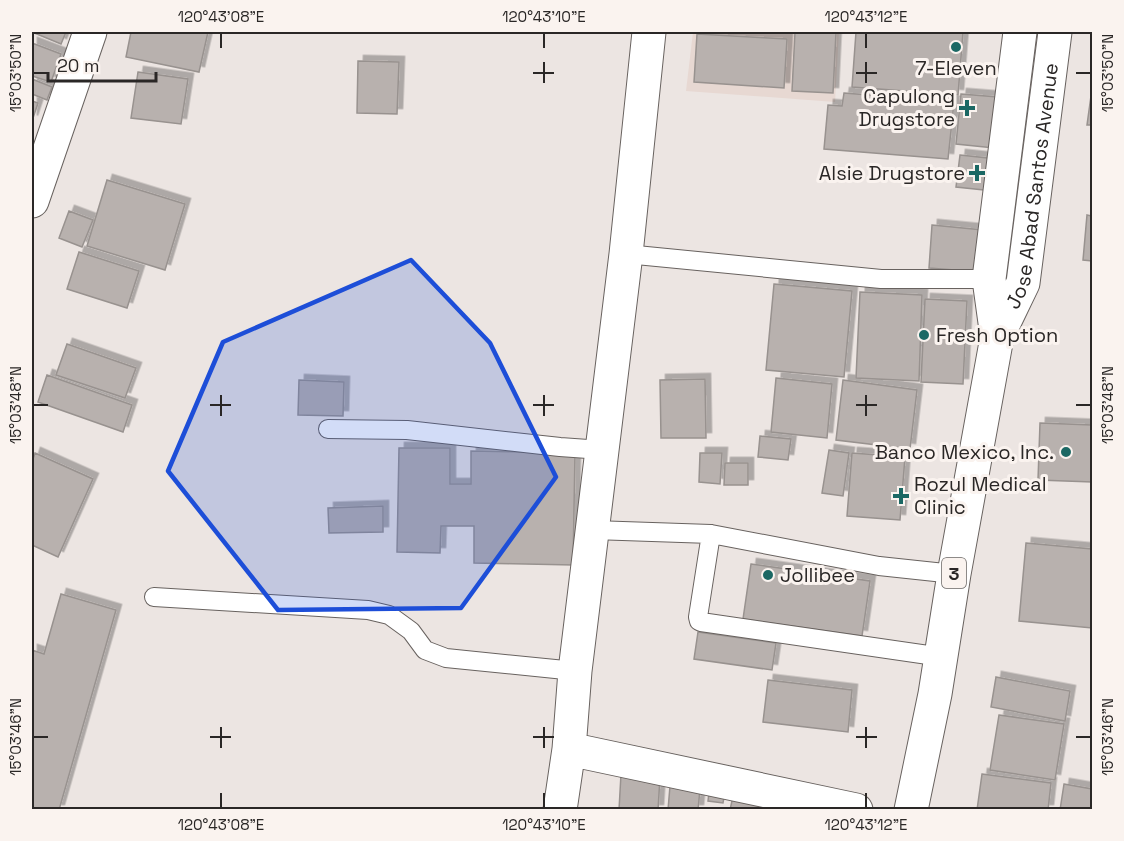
<svg xmlns="http://www.w3.org/2000/svg" width="1124" height="841" viewBox="0 0 1124 841" font-family="'Space Grotesk',sans-serif">
<defs>
<filter id="shadow"><feDropShadow dx="5.5" dy="-5.5" stdDeviation="0" flood-color="#0004"/></filter>
</defs>
<rect width="100%" height="100%" fill="#ece5e2"/>
<path fill="#e7d8d2" d="M693,32H839L835,102L686,91Z"/>
<path fill="#b8b1ae" stroke="#98928f" stroke-width="1.5" filter="url(#shadow)" d="M32,32H66L61,44Z
M131,32H208L199,72L126,57Z
M795,32H836L833,93L792,91Z
M856,32H963L958,95L852,87Z
M697,34L787,39L784,88L694,82Z
M32,43L61,54L51,82L32,76Z
M358,61L399,62L397,114L357,113Z
M138,72L188,79L181,124L131,118Z
M32,79L52,87L47,100L32,94Z
M844,93L954,102L948,159L824,149L828,105L842,106Z
M961,94L998,97L994,148L956,144Z
M1091,96H1092V125H1087Z
M32,101L38,103L32,121Z
M960,155L997,159L993,191L956,187Z
M107,180L185,204L165,270L87,246Z
M69,211L93,220L82,247L59,238Z
M1087,215L1092,216V261L1083,260Z
M932,225L983,230L980,272L929,268Z
M79,252L139,271L127,308L67,289Z
M774,284L852,291L844,377L766,370Z
M860,292L922,295L919,381L856,378Z
M925,299L967,301L963,384L921,382Z
M67,344L136,368L125,398L56,375Z
M47,375L132,405L123,432L38,402Z
M776,378L832,384L827,438L771,432Z
M705,379L706,438H661L660,380Z
M299,380L344,382L343,416L298,415Z
M843,380L917,390L910,449L836,440Z
M1040,423L1092,425V482L1038,480Z
M760,436L791,439L788,460L758,457Z
M399,448H450V484H471V451L575,453L573,565L474,563V526H441L440,553L397,552Z
M829,450L849,453L843,496L822,493Z
M35,453L93,479L58,557L32,545V462Z
M700,453H722L720,484L699,482Z
M852,453L905,457L900,520L847,516Z
M725,463H748V485H724Z
M383,506V532L329,533L328,508Z
M1026,543L1092,549V628L1019,621Z
M751,564L870,581L862,636L743,619Z
M61,594L116,610L59,810H32V650L44,654Z
M698,632L776,643L772,670L694,659Z
M996,677L1070,691L1065,721L991,707Z
M768,680L852,690L848,732L763,722Z
M999,715L1064,724L1055,780L990,770Z
M621,774L660,777L658,810H619Z
M982,774L1051,783L1048,810H977Z
M710,783L726,786L723,803L708,801Z
M1064,784L1092,789V810H1060Z
M670,786L700,789L698,810H668Z
M733,796L772,803L771,810H730Z"/>
<g fill="none" stroke-linecap="round" stroke-linejoin="round">
<defs>
<path id="service" d="M626,254L881,279H989
M328,429L407,430L560,447L602,450
M593,530L711,534L879,566L954,574
M711,534L698,617L699,621L701,622L942,657
M154,597L368,610L389,615L411,631L425,650L446,658L575,671"/>
<path id="minor" d="M569,749L856,810
M560,810L569,749L575,671L626,254L649,32"/>
<path id="secondary" d="M32,201L90,32"/>
<g id="trunk">
<path d="M997,337L989,279L1020,32"/>
<path id="s1" d="M911,810L935,694L954,574L997,337L1023,283L1055,32"/>
</g>
</defs>
<use href="#service" stroke="#68625f" stroke-width="20"/>
<use href="#minor" stroke="#68625f" stroke-width="35"/>
<use href="#secondary" stroke="#68625f" stroke-width="35"/>
<use href="#trunk" stroke="#68625f" stroke-width="35"/>
<use href="#service" stroke="#fff" stroke-width="18"/>
<use href="#minor" stroke="#fff" stroke-width="33"/>
<use href="#secondary" stroke="#fff" stroke-width="33"/>
<use href="#trunk" stroke="#fff" stroke-width="33"/>
</g>
<path fill="#1d4ed8" fill-opacity="0.2" stroke="#1d4ed8" stroke-width="4.5" stroke-linejoin="round" d="M411,260L490,343L556,477L461,608L278,610L168,471L223,342Z"/>
<path fill="none" stroke="#2a2726" stroke-width="2" d="M221,33V48M544,33V48M866,33V48M544,62V83M866,62V83M33,73H48M533,73H554M856,73H877M1076,73H1091M221,395V416M544,395V416M866,395V416M33,405H48M210,405H231M533,405H554M856,405H877M1076,405H1091M221,727V748M544,727V748M866,727V748M33,737H48M210,737H231M533,737H554M856,737H877M1076,737H1091M221,793V808M544,793V808M866,793V808"/>
<g fill="#1b6864" stroke="#faf3ef" stroke-width="2">
<circle cx="956" cy="47" r="6"/>
<path d="M964 99h6v6h6v6h-6v6h-6v-6h-6v-6h6z"/>
<path d="M974 164h6v6h6v6h-6v6h-6v-6h-6v-6h6z"/>
<circle cx="924" cy="335" r="6"/>
<circle cx="1066" cy="452" r="6"/>
<path d="M898 487h6v6h6v6h-6v6h-6v-6h-6v-6h6z"/>
<circle cx="768" cy="575" r="6"/>
</g>
<g text-anchor="middle" dominant-baseline="central" stroke-width="6" stroke-linejoin="round" paint-order="stroke">
<rect fill="#faf3ef" stroke="#686462" stroke-width="1.5" x="942" y="558" width="24" height="30" rx="4.5"/>
<g font-size="18" font-weight="bold" fill="#2a2726">
<text x="954" y="573">3</text>
</g>
<g font-size="20" fill="#2a2726" stroke="#faf3ef" text-anchor="end">
<text x="956" y="68" text-anchor="middle">7-Eleven</text>
<text x="955" y="96">Capulong<tspan x="955" dy="23">Drugstore</tspan></text>
<text x="965" y="173">Alsie Drugstore</text>
<text x="936" y="335" text-anchor="start">Fresh Option</text>
<text x="1054" y="452">Banco Mexico, Inc.</text>
<text x="914" y="484" text-anchor="start">Rozul Medical<tspan x="914" dy="23">Clinic</tspan></text>
<text x="780" y="575" text-anchor="start">Jollibee</text>
</g>
<g font-size="20" fill="#2a2726" stroke="#faf3ef">
<text stroke="none"><textPath href="#s1" startOffset="638">Jose Abad Santos Avenue</textPath></text>
</g>
</g>
<rect width="1124" height="841" fill="none" stroke="#faf3ef" stroke-width="66"/>
<path d="M48 72v9h108v-9" fill="none" stroke="#2a2726" stroke-width="3"/>
<text x="57" y="72" font-size="18" fill="#2a2726" stroke="#faf3ef" stroke-width="4.5" paint-order="stroke">20 m</text>
<rect x="33" y="33" width="1058" height="775" fill="none" stroke="#2a2726" stroke-width="2"/>
<g font-size="15" text-anchor="middle" fill="#2a2726">
<text x="221" y="22">120°43'08"E</text>
<text x="544" y="22">120°43'10"E</text>
<text x="866" y="22">120°43'12"E</text>
<text transform="translate(16 73) rotate(-90)" y="5">15°03'50"N</text>
<text transform="translate(1108 73) rotate(-90)" y="5">15°03'50"N</text>
<text transform="translate(16 405) rotate(-90)" y="5">15°03'48"N</text>
<text transform="translate(1108 405) rotate(-90)" y="5">15°03'48"N</text>
<text transform="translate(16 737) rotate(-90)" y="5">15°03'46"N</text>
<text transform="translate(1108 737) rotate(-90)" y="5">15°03'46"N</text>
<text x="221" y="830">120°43'08"E</text>
<text x="544" y="830">120°43'10"E</text>
<text x="866" y="830">120°43'12"E</text>
</g>
</svg>
